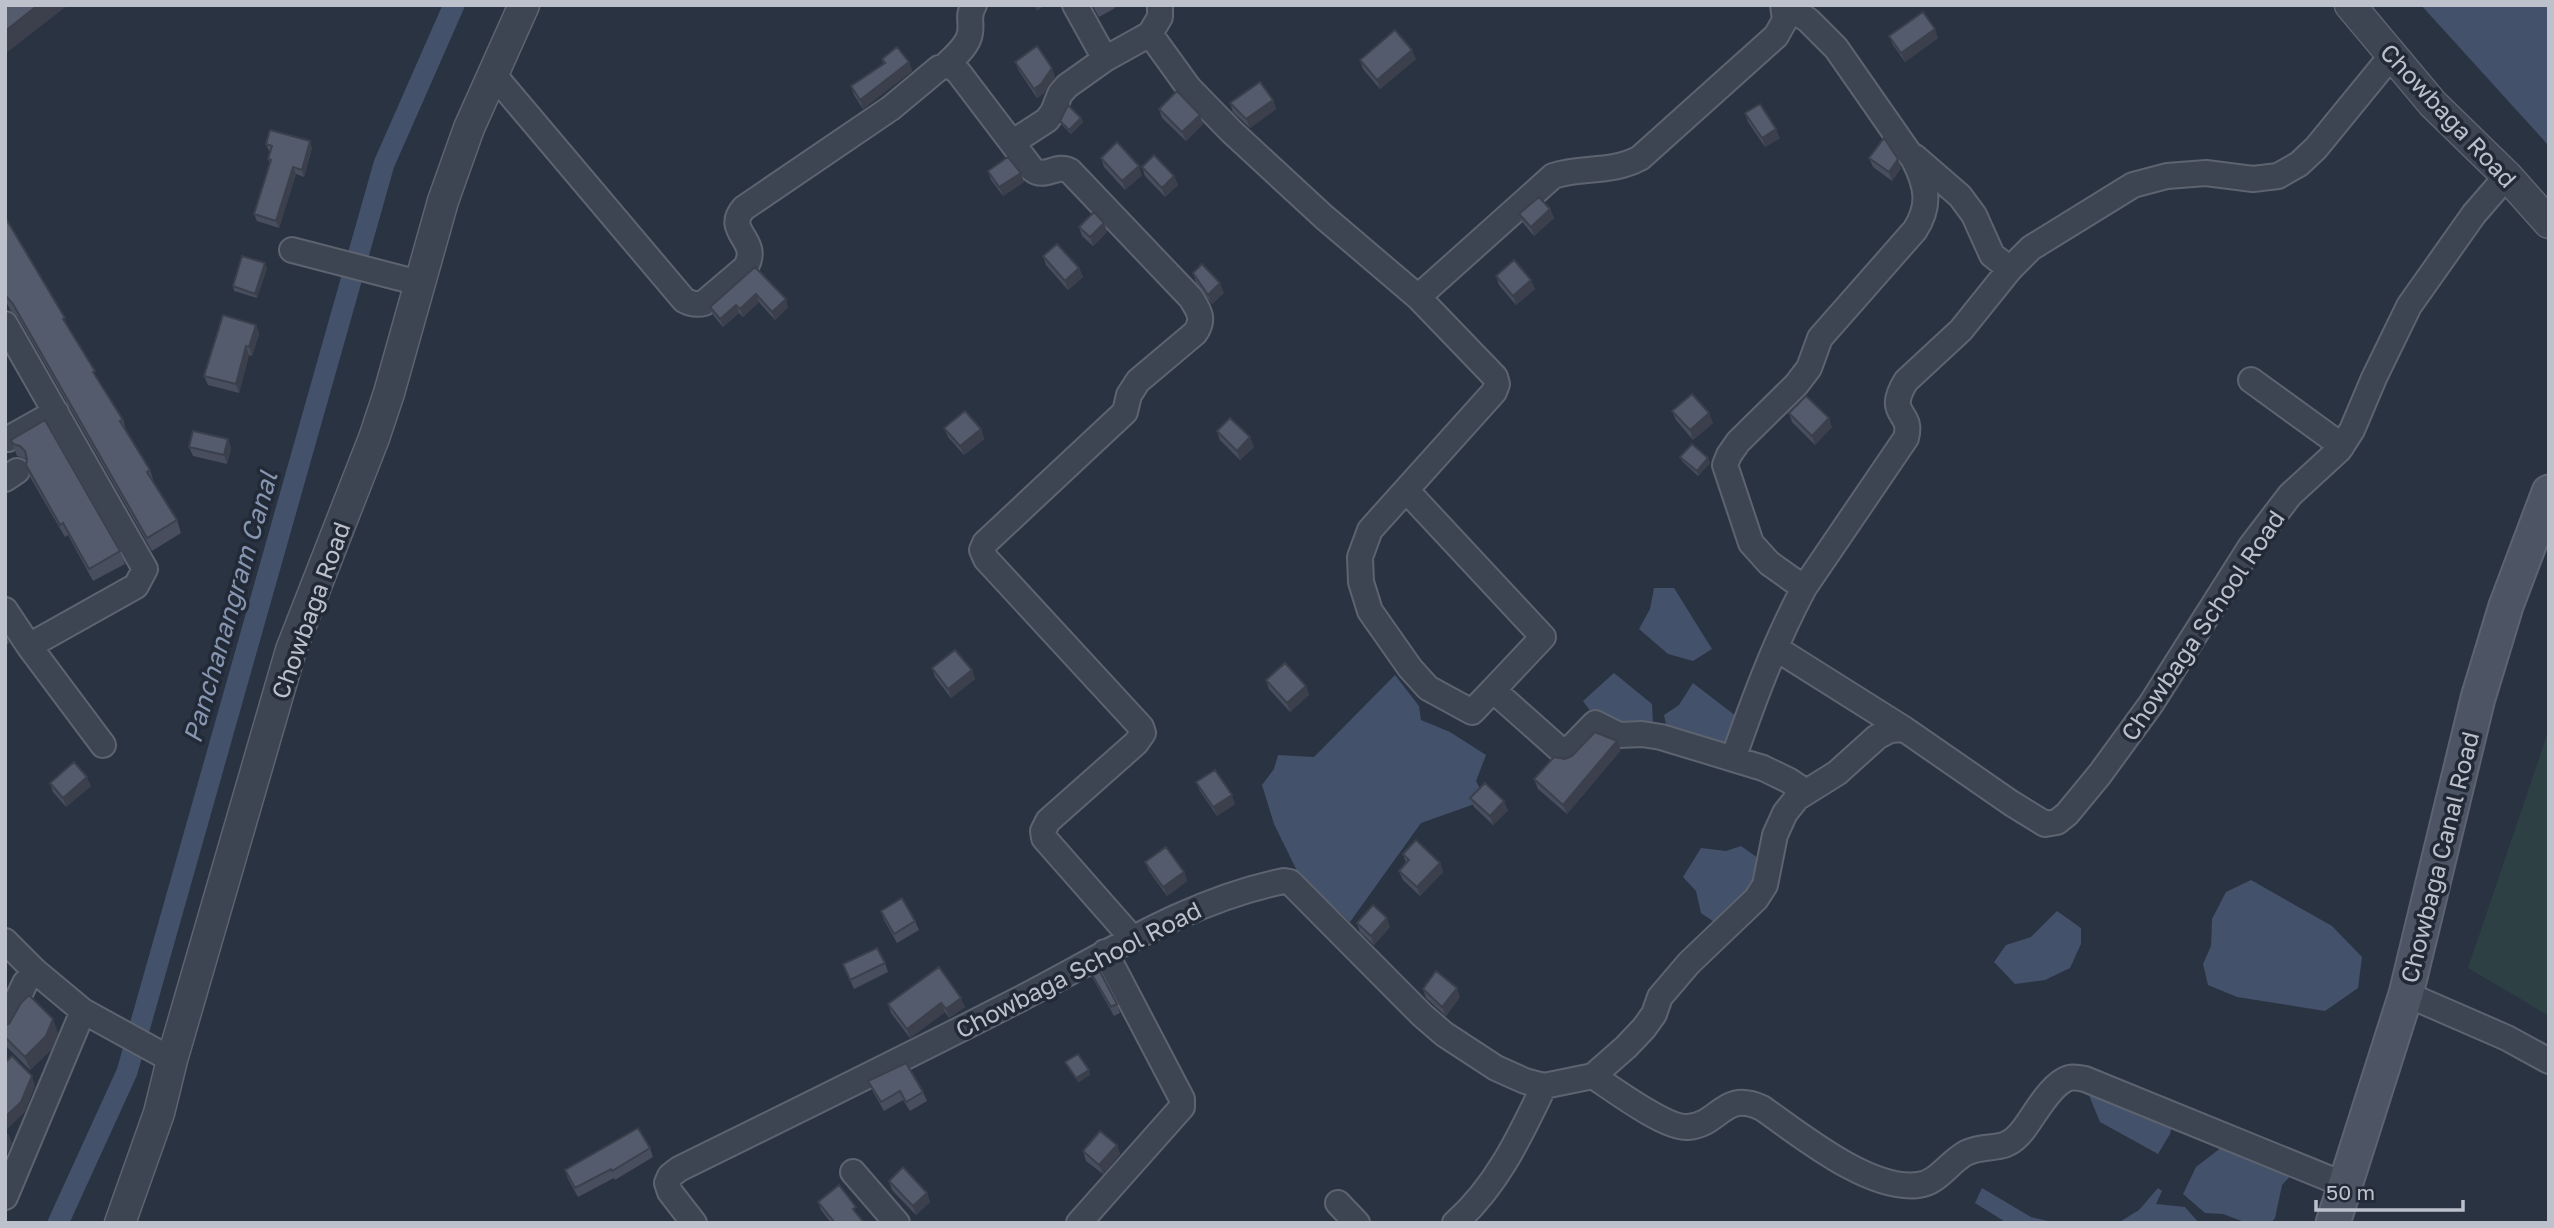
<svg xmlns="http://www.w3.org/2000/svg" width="2554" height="1228" viewBox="0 0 2554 1228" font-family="'Golos Text',sans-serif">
<rect width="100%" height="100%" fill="#2a3342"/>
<path fill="#2d4044" d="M2549,729V1016L2468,968Z"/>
<path fill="#44516b" d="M2421,5H2549V146Z
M1654,588H1674L1712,649L1693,661L1668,654L1639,629L1650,609Z
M1614,673L1652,704L1653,725L1599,723L1583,701Z
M1395,675L1419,706L1421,720L1450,732L1486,755L1476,781L1486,800L1421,823L1350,922L1298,873L1274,824L1262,785L1274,769L1278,755L1314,757Z
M1693,683L1741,720L1740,742L1704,747L1668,733L1664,715L1679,705Z
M1741,846L1768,865L1766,891L1717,924L1701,913L1696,891L1683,877L1701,848L1726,851Z
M2251,880L2332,926L2362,957L2358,988L2325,1011L2237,997L2208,985L2203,964L2211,946L2212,919L2226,892Z
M2057,911L2081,928V944L2070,968L2045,980L2015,984L1994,962L2006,945L2031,937Z
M2088,1093L2173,1120L2170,1134L2158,1154L2100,1122Z
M2222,1147L2294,1172L2282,1185L2275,1218L2271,1223H2247L2223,1214L2205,1213L2183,1194L2196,1167Z
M1982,1188L2031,1217L2056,1223H2007L1975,1203Z
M2158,1188L2162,1191L2156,1204L2185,1207L2199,1223H2118L2139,1210Z"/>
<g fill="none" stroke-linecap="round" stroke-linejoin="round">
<path stroke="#44516b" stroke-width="21" d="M58,1223L127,1072L384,164L454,5"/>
<defs>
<path id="minor" d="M1075,5L1105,59
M1784,5L1808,20L1836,48L1914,160C1927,186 1931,205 1915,230L1820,338L1809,368L1796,385L1738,442L1729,455L1725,465L1751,543L1769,563L1804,588
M1150,34L1189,88L1232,132L1324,217L1418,297L1495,377L1497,384L1494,392L1370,530L1360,557L1361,582L1370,611L1410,668L1428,688L1472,712L1493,690L1565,754L1595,723L1619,735L1642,734L1661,737L1763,768L1788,780L1806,792
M946,65C955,56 968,46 970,33C972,22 967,15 974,5
M493,74L684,300C691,304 696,305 704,303L745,268C763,240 722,232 744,208L891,108L939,68C949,65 952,66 959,73L1032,169C1045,180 1056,163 1070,171L1191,298C1199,311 1205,319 1195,333L1138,381L1129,395L1125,412L985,543L982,550L986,559L1141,727L1143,733L1136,743L1048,821L1043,831L1044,838L1132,938
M1013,142L1047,120L1053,112L1060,94L1067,86L1105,59L1150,34L1160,17V5
M1915,157L1960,196L1974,215L1992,255L2010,269
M292,250L419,283
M1418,297L1553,176C1583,166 1610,174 1640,158L1776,36L1785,20L1783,5
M5,324L145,569L136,586L29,646
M2251,380L2342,446
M8,439L56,412
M5,479L17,471
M1406,490L1543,637L1493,690
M5,610L29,646L103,745
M1777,649L1904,729
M1733,759C1753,702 1775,642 1804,588L1906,438C1914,410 1884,417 1906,381L1961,330L2010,269L2031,248L2133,185L2167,176L2206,173L2253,179L2278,176L2299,164L2316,148L2392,55
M5,941L35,971L83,1011L172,1060
M2406,994L2507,1038L2549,1061
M5,1026L25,983
M1593,1076C1613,1089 1666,1129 1688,1127C1721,1124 1723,1090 1762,1108C1801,1135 1869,1191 1918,1185C1938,1183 1949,1162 1966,1153C1988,1142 2004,1155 2023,1130C2034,1116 2051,1083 2069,1078C2073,1077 2080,1078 2085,1079L2345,1185
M853,1172L897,1223
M5,1197L83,1011
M1338,1203L1357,1223
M694,1223L670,1192L667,1183L670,1176L679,1169C793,1113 907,1057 1020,999C1107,954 1187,901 1284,881L1290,882L1422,1015L1444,1034L1496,1068L1525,1081L1544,1086L1593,1076L1626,1047L1644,1028L1654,1014L1660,997L1689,963L1756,899L1765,885L1775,835L1785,813L1797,798L1837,773L1877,737L1890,730L1904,729L2011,803L2045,824L2057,822L2067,814L2100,774L2151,704L2251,546L2290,495L2339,450L2352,430L2374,378L2409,306L2474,214L2507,176
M1079,1223L1182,1107V1099L1105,952
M1455,1223C1497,1186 1520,1136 1544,1086"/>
<path id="tertiary" d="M2350,5L2433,104L2507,176L2549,223
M120,1223L159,1113L172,1060L291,650L374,438L389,393L443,201L469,128L524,5"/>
<path id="secondary" d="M2333,1223L2406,994L2478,698L2506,606L2549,492"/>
</defs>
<use href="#minor" stroke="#5d636f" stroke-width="28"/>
<use href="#tertiary" stroke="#5d636f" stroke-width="33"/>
<use href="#secondary" stroke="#5d636f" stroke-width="37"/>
<use href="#minor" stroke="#3e4552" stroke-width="24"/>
<use href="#tertiary" stroke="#3e4552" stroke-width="30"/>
<use href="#secondary" stroke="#4d5464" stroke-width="33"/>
</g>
<path fill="#484e5d" d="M1092,5H1114L1115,8L1099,17Z
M1889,36L1938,38L1905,62L1893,45Z
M882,59L909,62L912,71L863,109L854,95L851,86L883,64Z
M1416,59L1380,89L1363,69L1360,60Z
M1015,62L1055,77L1044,93L1037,98L1019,71Z
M1273,100L1276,109L1250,128L1233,112L1230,103Z
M1159,109L1203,124L1186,141L1162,118Z
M1745,113L1780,138L1765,147L1748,122Z
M1081,118L1083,122L1071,134L1062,125L1060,121Z
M266,144L312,148L304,177L296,174L279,228L257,221L254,214L270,163L268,159L270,152L269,151Z
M1101,158L1142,175L1125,190L1104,167Z
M1869,158L1901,168L1892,181L1873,167Z
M1142,167L1174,176L1178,185L1165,197L1145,176Z
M988,171L1021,173L1024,182L1003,196L991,180Z
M1550,209L1554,218L1534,236L1523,223L1519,214Z
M5,217L99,382L123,420L127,433L150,470L154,483L177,520L181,533L152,551L18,317L11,311L5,300Z
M1104,223L1107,232L1093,246L1082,236L1079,227Z
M1043,256L1079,268L1083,277L1068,290L1046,265Z
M755,267L788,307L775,320L759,302L743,317L739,313L723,327L713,315L710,307Z
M267,268L257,298L234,291L233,286Z
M1193,273L1224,293L1212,304L1196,282Z
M1496,276L1535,289L1516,305L1499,285Z
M256,325L259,334L252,356L249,355L239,393L208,385L204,376Z
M1672,411L1713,423L1693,440L1676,420Z
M1789,413L1832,427L1815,445L1792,422Z
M45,420L120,551L125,564L93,581L68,535L65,537L30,477L26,465L27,461L24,458L17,456L11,440Z
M944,428L981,429L984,439L964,455L948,437Z
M1217,431L1254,447L1240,460L1220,440Z
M228,439L231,448L227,464L193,456L189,447Z
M1680,457L1710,463L1698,476L1682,461Z
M5,633L9,643L5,646Z
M932,668L972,670L975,679L951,698L935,677Z
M1266,680L1306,686L1309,695L1290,712L1269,689Z
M1621,750L1567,814L1538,789L1534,779L1565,759Z
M1196,782L1235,804L1217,816L1200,791Z
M50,783L91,786L66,807L53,792Z
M1470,798L1508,810L1493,825L1474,807Z
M1403,854L1440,863L1443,872L1420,896L1403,880L1399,871L1406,863Z
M1145,862L1184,872L1187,881L1167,896L1149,871Z
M881,911L915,921L919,930L897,943L884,920Z
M1357,923L1390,927L1374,945L1360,932Z
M885,963L888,972L854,989L843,964Z
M939,967L965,1007L949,1018L945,1012L910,1038L891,1013L888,1004Z
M1088,968L1117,1004L1120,1013L1114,1016L1092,977Z
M1423,989L1460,997L1446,1016L1426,998Z
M5,1025L58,1033L51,1050L30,1070L5,1045Z
M868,1081L923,1092L927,1101L910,1111L903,1100L884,1111L872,1090Z
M1117,1145L1120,1154L1103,1174L1086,1161L1083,1151Z
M650,1148L653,1157L615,1180L614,1178L578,1197L568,1179L565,1170Z
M889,1181L927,1193L930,1202L916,1215L892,1190Z
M818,1202L860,1216L864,1223H831L821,1210Z"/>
<path fill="#3b404c" d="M38,5H68L5,54V31Z
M1034,5H1046L1037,11Z
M1935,29L1938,38L1905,62L1901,53Z
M1412,50L1416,59L1380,89L1377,80Z
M909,62L912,71L863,109L860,100Z
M1052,68L1055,77L1044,93L1037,98L1034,89Z
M1273,100L1276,109L1250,128L1246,119Z
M1200,115L1203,124L1186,141L1182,132Z
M1081,118L1083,122L1071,134L1069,130Z
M1776,129L1780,138L1765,147L1762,138Z
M310,141L312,148L304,177L302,170Z
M1898,159L1901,168L1892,181L1889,172Z
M1139,166L1142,175L1125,190L1122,181Z
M293,167L296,174L279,228L276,221Z
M1021,173L1024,182L1003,196L999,187Z
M1174,176L1178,185L1165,197L1162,188Z
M1550,209L1554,218L1534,236L1531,227Z
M1104,223L1107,232L1093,246L1090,237Z
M265,263L267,268L257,298L255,294Z
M1079,268L1083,277L1068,290L1065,281Z
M1531,280L1535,289L1516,305L1513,296Z
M1220,283L1224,293L1212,304L1208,295Z
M756,294L759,302L743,317L740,309Z
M786,299L788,307L775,320L772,312Z
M736,305L739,313L723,327L720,319Z
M256,325L259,334L252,356L249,347Z
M246,346L249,355L239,393L236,384Z
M1709,413L1713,423L1693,440L1690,430Z
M1829,418L1832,427L1815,445L1812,436Z
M981,429L984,439L964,455L960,446Z
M1250,437L1254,447L1240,460L1237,451Z
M228,439L231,448L227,464L224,455Z
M1708,458L1710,463L1698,476L1697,471Z
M972,670L975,679L951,698L948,689Z
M1306,686L1309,695L1290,712L1287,703Z
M1617,741L1621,750L1567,814L1563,805Z
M87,777L91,786L66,807L63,798Z
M1232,795L1235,804L1217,816L1213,807Z
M1504,801L1508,810L1493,825L1490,816Z
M1440,863L1443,872L1420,896L1417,887Z
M1184,872L1187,881L1167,896L1163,887Z
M1387,918L1390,927L1374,945L1371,936Z
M1457,988L1460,997L1446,1016L1442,1007Z
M961,998L965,1007L949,1018L946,1009Z
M941,1003L945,1012L910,1038L907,1029Z
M53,1019L58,1033L51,1050L30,1070L25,1057Z
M1089,1070L1090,1075L1078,1083L1076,1078Z
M32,1076L35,1086L25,1112L5,1131V1117Z
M8,1133L12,1143L5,1158V1139Z
M1117,1145L1120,1154L1103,1174L1099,1165Z
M927,1193L930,1202L916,1215L913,1206Z"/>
<path fill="#545b6c" stroke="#3b404c" stroke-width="2" d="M5,5H38L5,31Z
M1923,12L1935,29L1901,53L1889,36Z
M1395,30L1412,50L1377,80L1360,60Z
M1037,46L1052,68L1041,84L1034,89L1015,62Z
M897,47L909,62L860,100L851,86L885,63L882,59Z
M1260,82L1273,100L1246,119L1230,103Z
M1177,91L1200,115L1182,132L1159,109Z
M1760,104L1776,129L1762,138L1745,113Z
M1068,105L1081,118L1069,130L1060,121Z
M270,130L310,141L302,170L293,167L276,221L254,214L271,160L268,159L272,146L266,144Z
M1884,138L1898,159L1889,172L1869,158Z
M1117,142L1139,166L1122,181L1101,158Z
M1154,155L1174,176L1162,188L1142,167Z
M1008,157L1021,173L999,187L988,171Z
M1539,197L1550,209L1531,227L1519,214Z
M1094,212L1104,223L1090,237L1079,227Z
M5,217L65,318L63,319L95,371L93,372L123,420L120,421L150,470L147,472L177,520L147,538L13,304L5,295Z
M1057,244L1079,268L1065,281L1043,256Z
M242,256L265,263L255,294L233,286Z
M1514,260L1531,280L1513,296L1496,276Z
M1202,264L1220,283L1208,295L1193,273Z
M755,267L786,299L772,312L756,294L740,309L736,305L720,319L710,307Z
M223,315L256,325L249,347L246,346L236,384L204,376Z
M1692,394L1709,413L1690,430L1672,411Z
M1806,396L1829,418L1812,436L1789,413Z
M965,411L981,429L960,446L944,428Z
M1230,418L1250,437L1237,451L1217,431Z
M45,420L120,551L89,569L63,523L60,525L26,465L27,459L25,451L20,446L13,444L11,440Z
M193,431L228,439L224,455L189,447Z
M1692,444L1708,458L1697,471L1680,457Z
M955,650L972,670L948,689L932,668Z
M1285,663L1306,686L1287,703L1266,680Z
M1595,732L1617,741L1563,805L1534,779L1554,757L1565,759L1572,756Z
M74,762L87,777L63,798L50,783Z
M1215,770L1232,795L1213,807L1196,782Z
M1485,783L1504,801L1490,816L1470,798Z
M1416,840L1440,863L1417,887L1399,871L1409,860L1403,854Z
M1166,847L1184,872L1163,887L1145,862Z
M902,898L915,921L894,934L881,911Z
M1373,905L1387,918L1371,936L1357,923Z
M877,948L885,963L850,980L843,964Z
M1096,964L1117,1004L1111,1007L1088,968Z
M939,967L961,998L946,1009L941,1003L907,1029L888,1004Z
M1436,971L1457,988L1442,1007L1423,989Z
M29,995L53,1019L46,1036L25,1057L5,1037V1025L9,1024L21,1003Z
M1078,1054L1089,1070L1076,1078L1065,1062Z
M12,1056L32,1076L21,1102L5,1117V1063Z
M906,1063L923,1092L906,1102L900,1091L881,1102L868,1081Z
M638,1128L650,1148L612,1171L611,1169L575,1188L565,1170Z
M1100,1131L1117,1145L1099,1165L1083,1151Z
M903,1167L927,1193L913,1206L889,1181Z
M839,1185L856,1207L853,1209L864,1223H835L818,1202Z"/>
<g text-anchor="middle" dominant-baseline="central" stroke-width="7" stroke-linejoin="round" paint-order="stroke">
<g font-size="24" fill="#bcc1cb" stroke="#232a37">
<text transform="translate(2449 115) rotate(47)">Chowbaga Road</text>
<text transform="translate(310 610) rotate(-70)">Chowbaga Road</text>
<text transform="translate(2202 625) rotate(-56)">Chowbaga School Road</text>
<text transform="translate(2439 857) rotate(-76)">Chowbaga Canal Road</text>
<text transform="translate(1078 969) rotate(-27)">Chowbaga School Road</text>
</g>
<g font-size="26" font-style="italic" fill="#8695b0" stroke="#232a37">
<text transform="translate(230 607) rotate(-74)">Panchanangram Canal</text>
</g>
</g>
<rect width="2554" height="1228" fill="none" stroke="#bcc1cb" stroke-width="14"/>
<path d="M2316 1200v10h147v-10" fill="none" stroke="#bcc1cb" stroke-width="3.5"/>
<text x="2326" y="1200" font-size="21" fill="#bcc1cb" stroke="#232a37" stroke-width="5" paint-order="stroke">50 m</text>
</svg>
